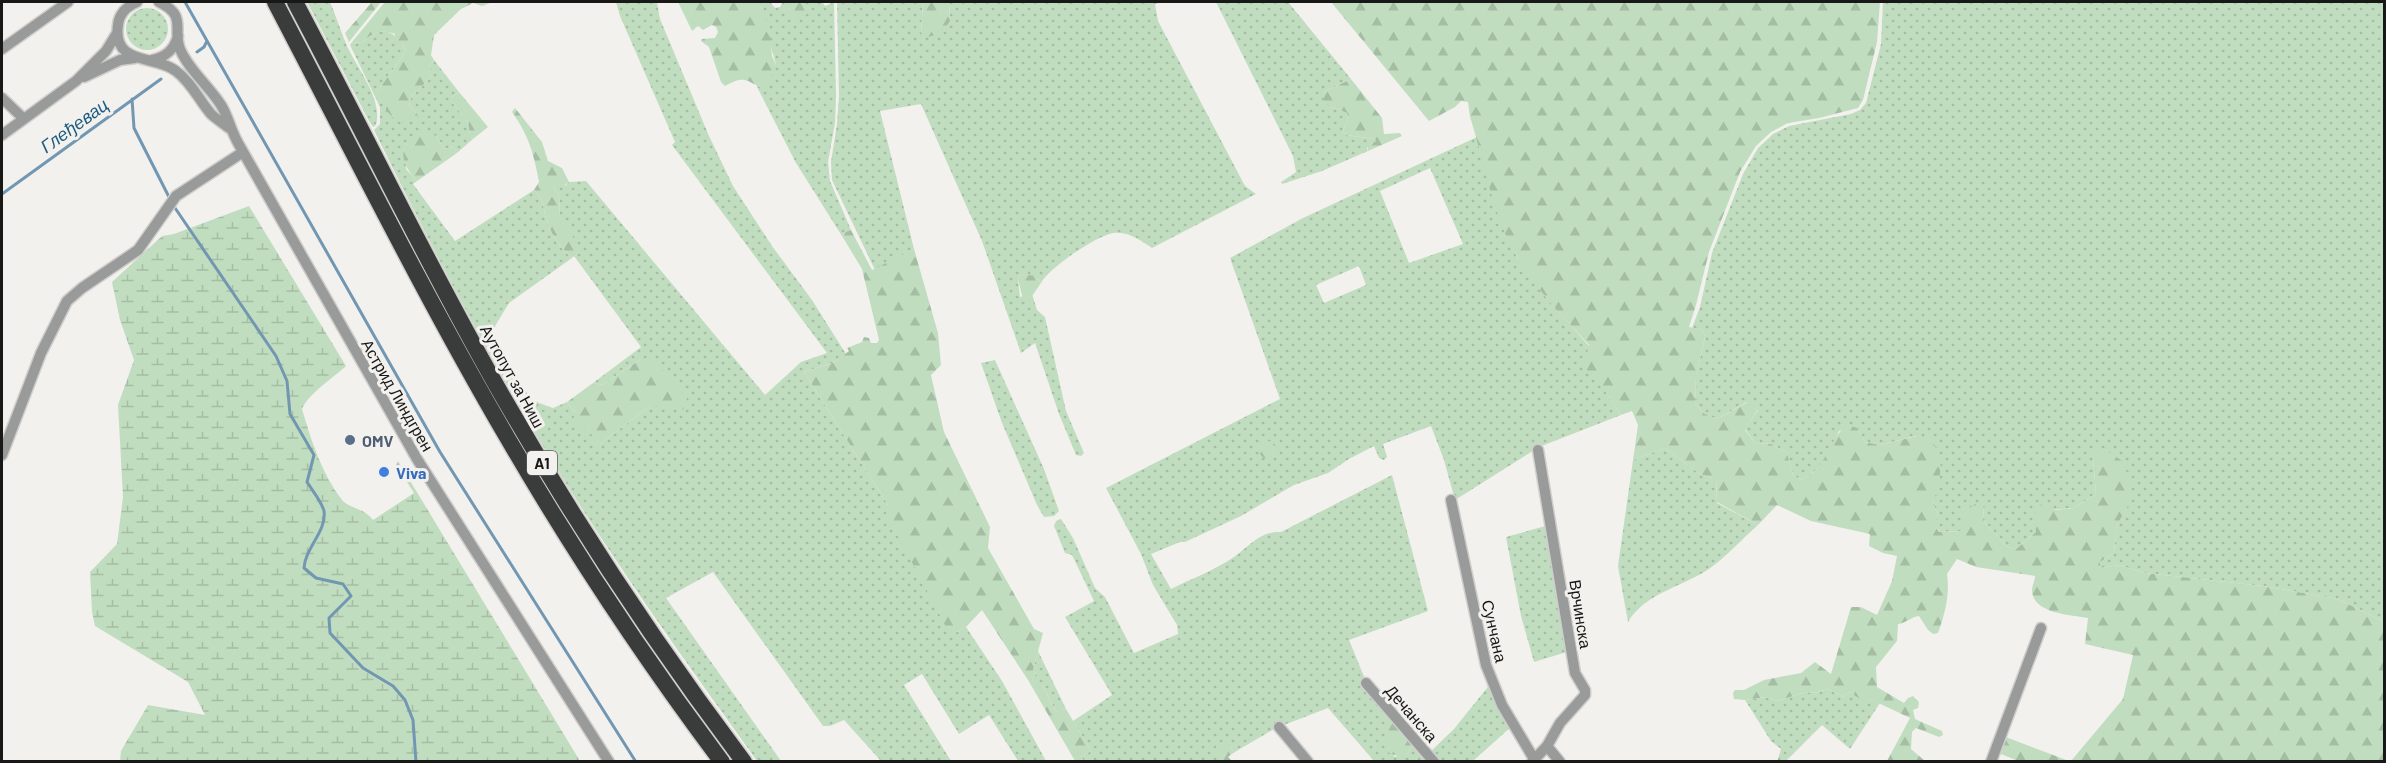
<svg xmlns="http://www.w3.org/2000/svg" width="2386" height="763" viewBox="0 0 2386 763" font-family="Barlow,sans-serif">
<defs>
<pattern id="grass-dots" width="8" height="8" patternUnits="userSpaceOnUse" patternTransform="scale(1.5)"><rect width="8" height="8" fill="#c1ddbf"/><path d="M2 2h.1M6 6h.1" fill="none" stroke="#a5bda3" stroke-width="1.8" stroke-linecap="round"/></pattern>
<pattern id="forest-firs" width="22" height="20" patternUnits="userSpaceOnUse" patternTransform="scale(1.5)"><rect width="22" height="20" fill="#c1ddbf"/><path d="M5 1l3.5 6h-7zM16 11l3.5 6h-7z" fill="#a5bda3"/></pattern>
<pattern id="wetland-marsh" width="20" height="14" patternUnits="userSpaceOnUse" patternTransform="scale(1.5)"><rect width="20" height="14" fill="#c1ddbf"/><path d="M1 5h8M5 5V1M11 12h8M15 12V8" fill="none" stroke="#a5bda3"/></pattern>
</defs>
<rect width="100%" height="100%" fill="#f3f1ee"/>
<path fill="url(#grass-dots)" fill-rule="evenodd" d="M307,2H330C336,16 341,32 347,46C358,70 383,99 376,125L373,127L369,121Z
M616,2L625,3L657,2L660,19L709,136L733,186L772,246L812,300L846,354L835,362L804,372L888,505L953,634L966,627L1002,681L1046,761H1018L989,715L959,734L922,674L904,685L951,761H881L844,720L830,726H823L713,572L666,598L781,761H757C702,684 646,607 594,527C511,401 440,265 374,130L380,124V107L350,45L352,42L362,43C380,24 395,29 406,51L377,92L418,115L409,105L411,97L431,77C429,70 428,65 434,60L459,92L451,98V101L468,122L470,135L473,139L457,153L453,147L444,149L436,136L405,145L406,169L417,181L413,184L455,241L534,190C546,201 542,207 547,221C551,234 561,249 572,258L509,303L492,331L531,400L553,408L567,402L600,444L651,405L641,359L602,385L593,383L641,347L574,256L578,253L560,217L559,195L554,189L555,186L566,185L569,182L586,181L765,395L801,362L827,353L672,145L675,142L620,16Z
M759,2H770L775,8L780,7L783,2L803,5L802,2H822L825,6L834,2L836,96L835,123L828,162L830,181L851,230L845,232L842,236L796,163L756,85L760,87L776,65Z
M837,2H923L921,33L950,21L949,2H1162L1155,4L1158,21L1245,186L1256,194L1152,248C1142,241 1128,231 1114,233C1097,235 1049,268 1041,283L1038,279L1021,274L1018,279L1020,297L1032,294L1037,310L1045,317L1066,411L1084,453L1081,456L1076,455L1059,414L1035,343L1021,353L982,241L921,104L880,111L914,249L875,270L832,180L831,162L837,124L839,96Z
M1216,2H1288L1351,79L1324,92L1329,106L1347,113L1348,118L1343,131L1346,135L1375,139L1376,141L1367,148L1368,151L1322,171L1282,184L1281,182L1296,172L1293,156Z
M1883,2H2384V622L2338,599L2263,586L2146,573L2118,565L2101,568L2100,562L2114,553L2117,525L2132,497L2093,458L2096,494L2074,508L2036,511V532L2016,549L2006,546L1984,521L1983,503L1961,531L1940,532L1933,524L1938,515L1932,500L1916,436L1880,445L1865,442L1857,428L1839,431C1830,451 1822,471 1801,480L1793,475L1787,453L1771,444L1755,443L1745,429L1758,410L1747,402L1717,419L1705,414L1695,404L1696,376L1705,337L1703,330L1692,328L1700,307L1712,253L1743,174L1758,148L1773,134L1789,126L1851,114L1860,110L1866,103L1881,44Z
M126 29a21 21 0 1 1 42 0a21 21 0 1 1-42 0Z
M1477,137L1497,210L1516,255L1545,296L1589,346L1607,394L1621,415L1539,447L1455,500L1444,460L1431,426L1383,444L1387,457L1384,460L1379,458L1374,446L1349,459L1328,473L1294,485L1241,516L1185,542H1180L1151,554L1171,589C1191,579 1215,570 1234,557C1250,546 1260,531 1281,532L1392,475L1428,611L1349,640L1365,679L1393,719L1394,757L1408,753L1413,741L1427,757L1422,761H1374L1328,708L1276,728L1233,753L1231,746L1221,760L1224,761H1084L1081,757L1091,751L1073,721L1112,695L1065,617L1094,601L1072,555L1065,553L1054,526L1056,521L1061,519L1073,538L1095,588L1105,597L1134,653L1178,634L1177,625L1153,585L1141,554L1106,488L1280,399L1230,258L1303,218ZM1430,168L1463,244L1409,263L1380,191ZM1359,266L1366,285L1324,303L1316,285Z
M995,360L1044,469L1059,511L1054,516L1044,517L1037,505L1002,423L981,363Z
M1665,448L1700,474L1716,479L1717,503L1758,525C1742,539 1726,557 1709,569C1682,587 1645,593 1628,622L1618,566L1633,460Z
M1549,525L1570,651L1534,662L1521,616L1506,537Z
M1038,651L1066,709L1056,711L1042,685L1035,686L1032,679L1036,674L1033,670Z
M1491,683L1512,726L1473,761H1436L1429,753L1454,729Z
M1829,689L1843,697L1849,692L1867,702L1870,699L1880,703L1850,749L1822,725L1786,761L1777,762L1781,749L1771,741L1745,700L1766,697L1778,701L1805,692L1814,693Z"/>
<path fill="url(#forest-firs)" d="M372,2H381L349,42L345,33Z
M385,2H493L482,6L473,3L461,9L434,35L431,55L434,60C428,65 429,70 431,77L411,97L409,105L418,115V118C395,132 386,110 377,92L406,51L403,45L397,43L394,40L395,34C382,28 371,33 362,43L352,42Z
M678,2H759L765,20L769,22L772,56L776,65L770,80L765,86L760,87C743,78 742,77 725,86L721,82L709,47L701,41L702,39L715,38L718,32L716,27L712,25L703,30L698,26L692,31Z
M787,2H802L808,10L807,14L801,18L789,16L786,11Z
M923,2H949L950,21L941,34L927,37L921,33Z
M1331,2H1880L1877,42L1863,100L1858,108L1819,118L1788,123L1771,132L1756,146L1740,172L1709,252L1696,305L1689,327L1703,330L1705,337L1696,376L1695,404L1705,414L1717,419L1748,402L1754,403L1758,409L1745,430L1755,443L1771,444L1787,453L1793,475L1801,480C1830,468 1826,439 1848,425L1857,428L1865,442L1880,445L1917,436L1931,439L1941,457L1939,490L1932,500L1938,515L1934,524L1939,532L1961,531V514L1978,502L1983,503L1984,521L2006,546L2016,549L2036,532V511L2040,505L2047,503L2055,510L2074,508L2096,494L2093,458L2095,452L2107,451L2124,462L2133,497L2117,525L2114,553L2100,562L2101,568L2118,565L2146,573L2263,586L2338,599L2384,622V761H2071L2123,699L2133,655L2085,644L2088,618C2072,615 2032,614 2032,590C2032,586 2035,580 2035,576L1976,567L1957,559L1947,574C1950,594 1945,614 1938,633L1933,634L1928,630L1919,616C1911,617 1906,623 1898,624L1897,641L1876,667L1877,687L1904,703L1908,698L1913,696L1919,702L1918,708L1913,710L1915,719L1942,731L1943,735L1939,737L1916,728L1912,732L1911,749L1925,761H1887L1910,718L1870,699L1867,703L1849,692L1843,697L1829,689L1814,693L1805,692L1778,701L1766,697L1745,700L1734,699L1733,693L1735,690H1744L1764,680L1801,673L1815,662L1831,674L1851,607H1861L1877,615L1892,581L1897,556L1883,553L1869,546L1870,534L1811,521L1777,505L1758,525L1717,502L1716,479L1700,474L1665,448L1633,460L1638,425L1632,411L1621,415L1607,394L1584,366L1589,345C1564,317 1536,290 1517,256C1492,215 1485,163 1470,117L1468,102L1461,101L1455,107L1429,121Z
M1351,79L1382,118L1384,134L1400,133L1402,136L1368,151V146L1376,141L1375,139L1346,135L1343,131L1348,118L1347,113L1329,106L1323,99L1324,92Z
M459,92L488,127L473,139L470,135L468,122L451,101V98Z
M515,108L542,142L548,161L562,168L569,182L563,186H555L554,189L559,195L560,217L568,226L578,247V253L572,258C561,249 551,234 547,221C542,207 546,201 534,190L539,182C534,154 529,136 512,112Z
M426,130L436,136L444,149L453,147L457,153L417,181C407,170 400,160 405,145L415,141L418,131Z
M851,230L872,270L914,249L938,333L941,365L931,375L944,432L990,527L988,548L1034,629L1043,633L1033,670L1036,674L1032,679L1035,685H1042L1056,711L1066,709L1091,751L1081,757L1084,761H1075L1028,680L982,610L966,627L953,634L947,629L885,511L888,505L804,372L835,362L849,351L847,348L862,342L864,337L869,338L871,343H877L879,340L862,269L842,236L845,232Z
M1021,274L1035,276L1041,283L1030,299L1023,300L1018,279Z
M652,357L687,398L683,410L651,405L600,444H597L590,432L586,431L573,420L575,412L567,402L593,383L602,385L641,359Z
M1259 450a9 9 0 1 1 18 0a9 9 0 1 1-18 0Z
M1393,719L1413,741L1408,753L1400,757L1387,752L1385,735L1389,722Z
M2003,736L2069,761H2018L1996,752Z
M1220,743L1231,746L1233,753L1228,757L1232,761C1223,762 1217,760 1214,750Z"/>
<path fill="url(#wetland-marsh)" d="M249,206L346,366C332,379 308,394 302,409C311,440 322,474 342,500C350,509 363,507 373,520L414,493L396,465L398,461L580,761H120L121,751L148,705L205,715L188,682L95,626L92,612L90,572L117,544L123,497L118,405L134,360L120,320L112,282L162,236L174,234Z"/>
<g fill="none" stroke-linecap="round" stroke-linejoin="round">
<path stroke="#7297b2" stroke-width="3" d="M185,2L440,452L636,762
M197,52L204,47L207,41
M132,99L134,128L170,199
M2,194L161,79
M173,205L276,356L287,381L290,414L314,455L307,482C312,490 322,502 324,511C327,531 305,548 304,568L316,578L343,584L351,596L329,618L330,633L363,668L393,686L405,700L413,720L416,762"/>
<defs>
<path id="minor" d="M137,2C127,6 119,14 118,25C112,66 156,55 176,71C191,82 199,100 211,114C216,119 223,123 229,128
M159,2C188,16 172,29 180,49C188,69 209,86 221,105C228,116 231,131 238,143L417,459L609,762
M2,49L68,2
M152,60C166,57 174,50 178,36
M84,77L120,60L135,58
M2,98L24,119
M2,135L76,81L106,51L117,33
M2,455L41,353L67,301L82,288L138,250L176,196L243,152
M1451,500L1486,665L1502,705L1534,759
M1366,683L1434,762
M1279,727L1308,762
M1547,746L1560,762
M1532,762L1547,746L1560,723L1585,695V690L1575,673L1538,450
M1991,762L2041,628"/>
<path id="highway" d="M275,2C351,147 424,295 507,437C572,549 644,658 722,762
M295,2C362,128 424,258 495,383C570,515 653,641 744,762"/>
</defs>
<use href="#minor" stroke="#d0cecc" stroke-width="13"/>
<use href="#highway" stroke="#d0cecc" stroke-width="19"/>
<use href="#minor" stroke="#999b9a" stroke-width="10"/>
<use href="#highway" stroke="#3a3c3b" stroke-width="16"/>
</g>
<circle fill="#5c6f8a" stroke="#f3f1ee" stroke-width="2" cx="350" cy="440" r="6"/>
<circle fill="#3f7fe0" stroke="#f3f1ee" stroke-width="2" cx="384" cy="472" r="6"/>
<g text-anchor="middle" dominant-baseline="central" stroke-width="6" stroke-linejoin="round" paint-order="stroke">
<rect fill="#f3f1ee" stroke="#5a5958" stroke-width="1.5" x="527" y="451" width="30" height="24" rx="4.5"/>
<g font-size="15" font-weight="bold" fill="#181817">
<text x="542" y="463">A1</text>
</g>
<g font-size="16" fill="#181817" stroke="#f3f1ee">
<text transform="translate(513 376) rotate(61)">Аутопут за Ниш</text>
<text transform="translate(398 395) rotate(60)">Астрид Линдгрен</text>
<text transform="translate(1581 614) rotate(81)">Врчинска</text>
<text transform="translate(1495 631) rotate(77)">Сунчана</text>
<text transform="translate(1412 713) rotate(49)">Дечанска</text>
</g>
<g font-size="16" font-weight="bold" fill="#4e5e75" stroke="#f3f1ee" text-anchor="start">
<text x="362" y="440">OMV</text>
</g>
<g font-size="16" font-weight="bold" fill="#366cbe" stroke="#f3f1ee" text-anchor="start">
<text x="396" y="472">Viva</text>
</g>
<g font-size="18" font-style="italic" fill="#1f5c82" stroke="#f3f1ee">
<text transform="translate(74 125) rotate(-36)">Глеђевац</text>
</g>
</g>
<rect width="2386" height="763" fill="none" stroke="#181817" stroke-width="6"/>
</svg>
